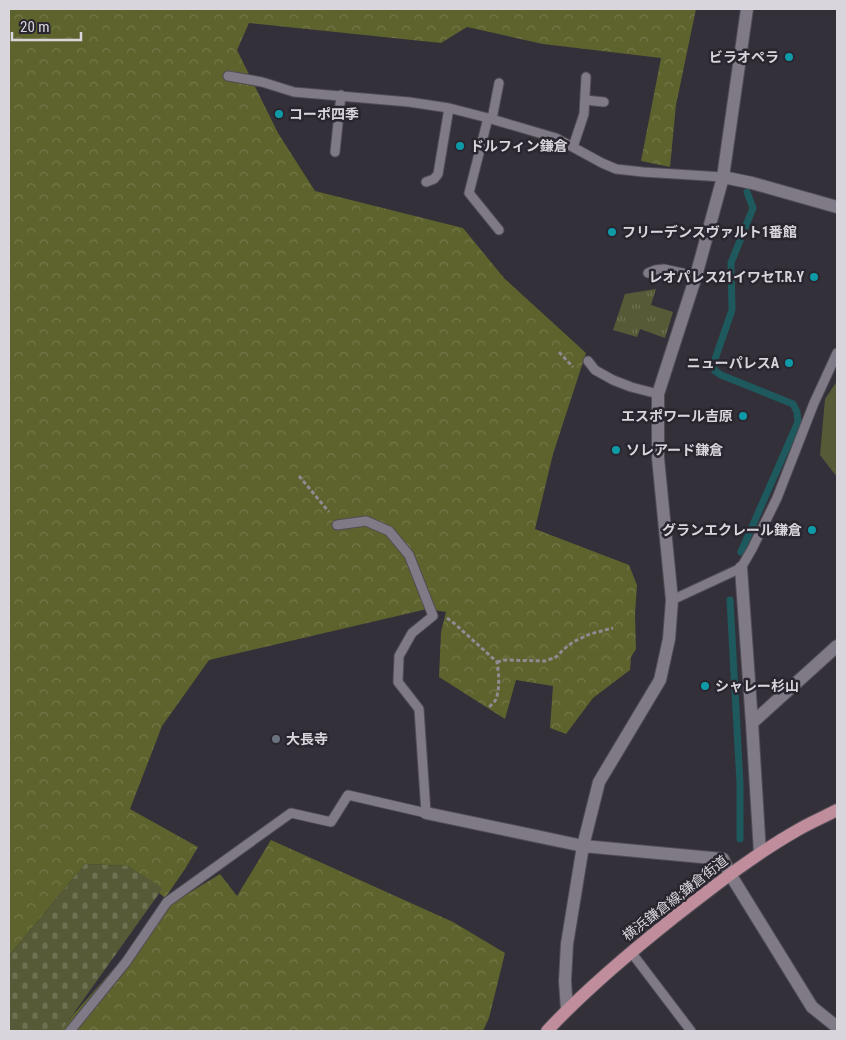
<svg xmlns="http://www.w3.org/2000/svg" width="846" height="1040" viewBox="0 0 846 1040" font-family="'Roboto Condensed','Noto Sans JP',sans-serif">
<defs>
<pattern id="grass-tufts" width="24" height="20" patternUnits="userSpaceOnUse" patternTransform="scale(1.25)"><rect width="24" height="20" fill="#575a36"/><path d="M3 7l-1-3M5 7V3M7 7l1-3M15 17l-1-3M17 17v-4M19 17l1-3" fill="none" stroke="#6e7152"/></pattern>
<pattern id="forest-crowns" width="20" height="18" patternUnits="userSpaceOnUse" patternTransform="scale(1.25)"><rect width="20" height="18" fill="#5e622c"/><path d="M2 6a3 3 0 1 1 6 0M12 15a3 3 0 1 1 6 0" fill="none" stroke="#74784a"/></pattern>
<pattern id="cemetery-stones" width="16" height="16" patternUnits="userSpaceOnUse" patternTransform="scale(1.25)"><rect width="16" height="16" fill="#575a36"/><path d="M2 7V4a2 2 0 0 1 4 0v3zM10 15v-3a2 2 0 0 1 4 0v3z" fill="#6e7152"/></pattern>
</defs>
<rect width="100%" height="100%" fill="#34303a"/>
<path fill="url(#grass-tufts)" d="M656,289L651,305L673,312L665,338L640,329L637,337L613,330L625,294Z"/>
<path fill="url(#forest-crowns)" d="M9,9H696L676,105L670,167L641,161L661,58L543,44L467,27L441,43L249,23L237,50L278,133L315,191L463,228L504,278L586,353L553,454L535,529L629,565L637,585L635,614L636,649L631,657L630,670L593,698L566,734L550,728L553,686L516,680L505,719L439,677L441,632L446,612L427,609L209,660L162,726L130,809L198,847L185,869L165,898L128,866L85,864L9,956Z
M271,840L453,922L505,953L489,1018L483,1031H61L72,1016L171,904L220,874L237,896Z"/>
<path fill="url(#cemetery-stones)" d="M85,864L128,866L163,888L61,1031H9V956Z"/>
<path fill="#575a36" d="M837,381V477L820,455L825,399Z"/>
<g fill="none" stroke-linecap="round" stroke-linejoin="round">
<path stroke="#1e595d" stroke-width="7" d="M741,552L798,422L797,412L793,404L721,375L715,371L713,365L732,310L731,263L753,208L747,192
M730,600L740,783V839"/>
<defs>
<path id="service" d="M228,76L262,82L294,92L409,102L449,108L488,118L556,138L602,163L616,169L643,172L723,177
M585,100L604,102
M488,118L469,193L499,230
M492,119L499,83
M573,147L584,114L586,77
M335,152L341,95
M426,182L434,179L438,174L449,108
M648,273L655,270L664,269L696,276
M588,361L595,370L613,380L631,387L658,394
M672,600L741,568L752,549L777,498L814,403L837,353
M631,952L691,1031
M70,1031L126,962L167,902L291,813L331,822L348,795L426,813L419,709L398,682L399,656L412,633L433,616L409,555L389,531L366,521L337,525"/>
<path id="minor" d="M723,177L752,183L837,207
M741,568L752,723L760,853
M752,723L837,646
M426,813L583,846L723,859L730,874L812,1007L837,1027
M567,1010L565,981L567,944L583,846L599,782L660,680L669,639L672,600L658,458V394L696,276L723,177L747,9"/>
<path id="primary" d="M547,1031C585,990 628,954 672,919C712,888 752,856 796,831C809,823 824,817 837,810"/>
</defs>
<use href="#service" stroke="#514d55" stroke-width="11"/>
<use href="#minor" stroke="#514d55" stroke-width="14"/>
<use href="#primary" stroke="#514d55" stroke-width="14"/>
<path stroke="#8e8b93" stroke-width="3" stroke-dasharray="4 2.5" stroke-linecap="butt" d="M559,352L573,367
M299,476L329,512
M447,618L455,624L497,662C499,674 500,688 496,699C495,702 491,705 488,708
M497,662L505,660L545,661L556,657L564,649L573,642L590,634L613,628"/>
<use href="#service" stroke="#7f7a86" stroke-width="9"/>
<use href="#minor" stroke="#7f7a86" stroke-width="12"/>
<use href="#primary" stroke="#bf8d9b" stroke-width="12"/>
</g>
<g fill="#0f9aa8" stroke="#2a2630" stroke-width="2">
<circle cx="789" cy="57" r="5"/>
<circle cx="279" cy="114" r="5"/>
<circle cx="460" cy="146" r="5"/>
<circle cx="612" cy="232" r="5"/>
<circle cx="814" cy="277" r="5"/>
<circle cx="789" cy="363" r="5"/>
<circle cx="743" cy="416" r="5"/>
<circle cx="616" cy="450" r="5"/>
<circle cx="812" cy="530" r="5"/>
<circle cx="705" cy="686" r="5"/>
</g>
<circle fill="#6b7280" stroke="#2a2630" stroke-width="2" cx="276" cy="739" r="5"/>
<g text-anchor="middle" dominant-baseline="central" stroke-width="5" stroke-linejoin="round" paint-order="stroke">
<g font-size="14" font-weight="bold" fill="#d8d6dc" stroke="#2a2630" text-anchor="start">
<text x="779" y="57" text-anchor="end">ビラオペラ</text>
<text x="289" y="114">コーポ四季</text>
<text x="470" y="146">ドルフィン鎌倉</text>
<text x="622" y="232">フリーデンスヴァルト1番館</text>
<text x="804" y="277" text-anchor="end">レオパレス21イワセT.R.Y</text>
<text x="779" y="363" text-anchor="end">ニューパレスA</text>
<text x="733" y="416" text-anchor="end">エスポワール吉原</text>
<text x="626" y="450">ソレアード鎌倉</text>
<text x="802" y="530" text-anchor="end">グランエクレール鎌倉</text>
<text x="715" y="686">シャレー杉山</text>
<text x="286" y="739">大長寺</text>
</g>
<g font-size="14" fill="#d8d6dc" stroke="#2a2630">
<text transform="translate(675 898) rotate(-38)">横浜鎌倉線;鎌倉街道</text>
</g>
</g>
<rect width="846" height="1040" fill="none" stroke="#d8d6dc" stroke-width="20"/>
<path d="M12 32v8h69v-8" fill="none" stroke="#d8d6dc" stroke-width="2.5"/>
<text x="20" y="32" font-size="15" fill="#d8d6dc" stroke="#2a2630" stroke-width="4" paint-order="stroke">20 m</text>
</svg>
